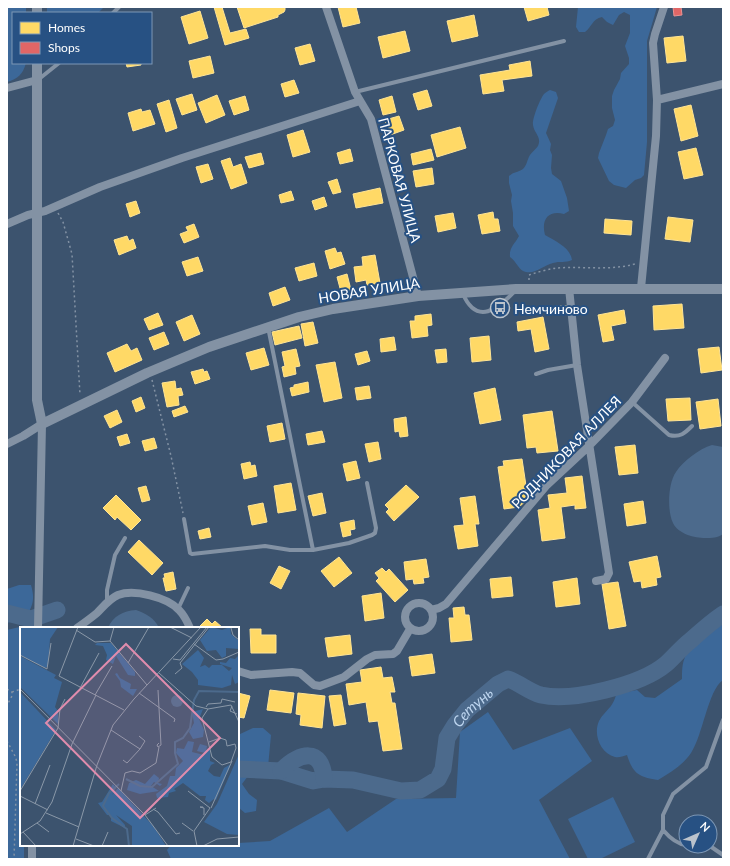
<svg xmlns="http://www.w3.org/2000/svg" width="730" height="866" viewBox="0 0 730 866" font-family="Lato,sans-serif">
<rect width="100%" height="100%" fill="#3c536e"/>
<path fill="#3c6899" d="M7,7H26V13H13V63H26C23,74 18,79 7,82Z
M47,7H104L98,13H47Z
M578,7H657L647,41V142L644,175L641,178L635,180L626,188L614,185L609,181L598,158L599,153L606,135L608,129L613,126L615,120L612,108V96L614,90L620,79L621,73L629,64V58L625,46L630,33V15L624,12L619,15L613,25L607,22L602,17C592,19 592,27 585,32H579L576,27Z
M550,90L556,92L558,98L546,133L551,144L550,150L552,155L551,168L552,174L561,181L567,198L569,211L564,214C548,210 541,220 545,235C555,241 570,247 572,260C565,263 560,261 553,263C544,265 536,274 526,272C519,271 517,262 510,257C509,247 515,244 519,236L513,226V213L511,201L512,195L509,183V176C515,171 517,173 523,169C527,165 527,160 530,155C532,152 536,149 538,146C542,137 534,133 533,125C532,119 540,99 544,94C546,92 548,91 550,90Z
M19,585H31C35,599 33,604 27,616L7,623V589Z
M723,619V680C708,690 703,735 691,753C683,765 671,772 658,780C639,777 633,774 627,755C623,756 619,758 615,757C600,753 593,734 599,721C602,715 607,711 611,706C613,703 615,699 616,695L627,692L637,690L645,697L655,698L682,679C682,671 682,664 685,657C691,643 712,629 723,619Z
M32,624V628H21V845H24V859H7V630Z
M488,712L513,750L570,728L592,761L539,800L570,859H171L167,850L171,845H238V843L270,841L329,808L347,832L396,799L456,798L460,732Z
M253,728H263L271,735L268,767L248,776L242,784L249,794L257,800L256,811L245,813L238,807V735Z
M613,797L635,842L600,859H588L568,819Z"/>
<path fill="#4c6a8c" d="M712,445L723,447V534C718,538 712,538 705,538C695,538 678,534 673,523C667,511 668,483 676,472C683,461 699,449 712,445Z
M136,610C145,613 155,618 159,628H108C113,616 123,611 136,610Z"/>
<path fill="#ffd966" stroke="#ffe494" d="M214,7H222L230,33L246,29L249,38L225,45Z
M237,7H285V10L284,12L278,15V17L244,28Z
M338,7H356L360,23L343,27Z
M524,7H547L549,15L528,21Z
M200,11L208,38L189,44L181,17Z
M474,15L478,36L452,42L447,21Z
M405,31L410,51L383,58L378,37Z
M683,36L686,61L667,63L664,38Z
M310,44L315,61L300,65L295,48Z
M210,56L214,73L193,78L189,61Z
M530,61L532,76L502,80L504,91L483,94L480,75L510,70L509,65Z
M126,63H141V65L127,67Z
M294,80L299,93L285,97L281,84Z
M427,90L432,106L418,110L413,94Z
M192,94L197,110L182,115L176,99Z
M217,95L225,115L206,123L198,103Z
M245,96L249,110L234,115L229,101Z
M392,96L396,112L383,115L379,100Z
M169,100L177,128L166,132L157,104Z
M691,105L698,136L681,141L674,109Z
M141,109L142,112L150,110L155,124L133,131L128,113Z
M399,116L404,130L390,135L385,120Z
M460,127L466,148L437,157L431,135Z
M303,130L310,152L293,157L287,135Z
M696,148L703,175L684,179L678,152Z
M350,149L353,161L340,164L337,153Z
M431,149L434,160L413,165L411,154Z
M261,153L264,164L249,168L245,157Z
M230,158L233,167L241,164L247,183L231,189L221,161Z
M208,164L213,179L201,183L196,167Z
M432,168L434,184L416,187L413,171Z
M337,179L341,192L333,194L328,182Z
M380,188L383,203L356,208L353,194Z
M291,191L294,200L281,203L279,195Z
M324,197L327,206L315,210L312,201Z
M136,201L140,213L130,217L126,204Z
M493,212L494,219H498L500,231L482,234L478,215Z
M453,213L456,228L438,232L435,216Z
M668,217L693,220L690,242L665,239Z
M605,219L632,221L631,235L604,233Z
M194,224L199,237L184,243L180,234L188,231L186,227Z
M127,236L129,241L133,239L136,248L119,255L114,240Z
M335,248L337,253L341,252L345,264L330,269L325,251Z
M375,255L380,283L367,285L366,280L356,282L354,267L363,266L362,257Z
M198,257L203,271L187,276L182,262Z
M314,263L317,276L299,281L295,268Z
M347,274L351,290L341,292L337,277Z
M285,287L290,300L273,306L269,293Z
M682,304L684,328L654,330L653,306Z
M556,306H567V311H555Z
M624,310L626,323L611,326L614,340L603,342L598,315Z
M158,313L163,325L149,330L144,319Z
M431,314L432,325L427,326L428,336L412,338L410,321H415V316Z
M192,315L200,334L184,341L176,322Z
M543,317L549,349L535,352L531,329L518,331L517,322Z
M313,322L318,343L305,346L301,324Z
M299,326L302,338L275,345L272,332Z
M164,332L169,344L154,350L149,338Z
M489,336L491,360L472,362L470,338Z
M394,337L396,350L381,352L380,339Z
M127,344L131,351L137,348L142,360L115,372L107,353Z
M719,347L722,370L701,373L698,349Z
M264,348L269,365L251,370L246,353Z
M296,349L300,366L295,367L296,374L284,377L282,367L285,366L282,352Z
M446,349L447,362L437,363L435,350Z
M367,351L370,361L358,365L355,354Z
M335,362L342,398L324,402L316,365Z
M203,369L204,372L207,371L210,379L195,384L191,372Z
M175,381L176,389L181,388L183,395L178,396L179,405L167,407L162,383Z
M308,382L309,392L292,396L290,388L294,387V385Z
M369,386L371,398L357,400L355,388Z
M495,388L501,420L480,424L474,393Z
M141,397L145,408L136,412L132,401Z
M690,398L691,420L668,421L666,399Z
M718,399L721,426L700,429L696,402Z
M185,406L188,412L174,417L172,411Z
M117,410L122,422L110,428L104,416Z
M552,411L558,451L537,453L536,447L527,448L523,415Z
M406,417L408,436L400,437L399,431L395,432L394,419Z
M282,423L285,439L270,442L267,426Z
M322,431L325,442L308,445L306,434Z
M127,434L130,443L120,446L117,437Z
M154,438L157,448L145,451L142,441Z
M378,442L381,459L369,462L365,444Z
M635,445L638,473L619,475L615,447Z
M522,459L528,499L519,507L504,509L498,467L504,466L503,461Z
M356,461L360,478L347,481L343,464Z
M250,462L251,466L255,465L257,476L244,479L241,464Z
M582,476L586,508L575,509V505L561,507L565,538L542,541L538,510L550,508L548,495L567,493L565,478Z
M291,483L296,510L278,513L274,486Z
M406,485L419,497L394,521L386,512L389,509L385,505Z
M146,486L150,500L142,502L138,488Z
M322,493L326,513L313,516L308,496Z
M116,495L141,520L131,530L117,517L115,520L103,508Z
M475,496L479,524H475L478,546L458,549L454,526L464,525L460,498Z
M643,501L646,523L627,526L624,504Z
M263,503L267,522L252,525L248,506Z
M354,520L355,529L350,530L351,535L343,537L340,523Z
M209,528L211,537L200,539L198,531Z
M139,540L163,563L152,575L128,552Z
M657,556L661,577L656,578L657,585L642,588L641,581L634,582L629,562Z
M339,557L352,573L334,587L321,571Z
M426,559L429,577L423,578L424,583L414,584L413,579L406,580L404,562Z
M279,566L290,571L281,589L270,583Z
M382,568L386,572L389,569L408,590L395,602L376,581L379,578L375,573Z
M173,572L176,589L166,591L163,578H165L164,574Z
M511,577L513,596L492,598L490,579Z
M577,578L580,604L556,607L553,582Z
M618,582L626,626L609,629L602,584Z
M381,593L384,618L365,621L362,596Z
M464,607L465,615H469L472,640L451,642L449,618H454L453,608Z
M207,619L212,624L215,621L223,628H202L200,626Z
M250,629H261V635H276V653H251Z
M350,635L352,654L328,657L325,638Z
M432,654L435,673L412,676L409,657Z
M381,667L383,678L392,677L395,692H390L392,703H395L402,749L383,751L378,721L369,722L366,702L349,705L346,684L362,682L360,670Z
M270,690L294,693L291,713L267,710Z
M238,693L250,696L244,718L238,717Z
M298,693L325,696L322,728L300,725L301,715L296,714Z
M341,695L346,724L334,726L329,696Z"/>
<path fill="#e06666" stroke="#e99494" d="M673,7H681L682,15L674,16Z"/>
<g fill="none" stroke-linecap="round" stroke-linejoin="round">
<g stroke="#4c6a8c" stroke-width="17">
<path d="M7,613L31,619L57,610"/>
<path id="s1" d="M238,769L281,771L313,781L324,779L353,780L401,791L420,790L438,779L443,769L447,738L455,725L467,710L498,684L508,679C520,683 529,692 541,695C572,702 641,685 666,664C674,657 681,648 690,641C700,632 711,622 723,614"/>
<path d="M281,771C299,753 322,746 324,779"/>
</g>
<path stroke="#8392a4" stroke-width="1.5" stroke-dasharray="2 3" stroke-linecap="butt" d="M58,213L63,222L72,254L80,395
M529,280V275C538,272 548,269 557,268C583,266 609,271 635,264
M152,380L171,456L183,513
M7,689L12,692V696L7,705
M12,692L21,689
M7,741L15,756L17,762L14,859"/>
<path stroke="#8392a4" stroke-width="4" d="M113,13L119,7
M39,79L59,63
M355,92L564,41
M463,294C477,326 498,309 515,291
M268,327L313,550
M536,374L548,370L577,365
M632,402L669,435C680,438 685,433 692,426
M184,519L190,553L192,554L265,546L290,550H313L349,543L372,535L375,533L376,528L367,483
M107,601V590L115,555L125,538
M178,609L188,588
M663,830C669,837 676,844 686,845
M705,846H710L723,855
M648,859L663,830V815L673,794L706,767L723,720"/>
<path stroke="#8392a4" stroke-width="8" d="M326,7L355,92L371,119L418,296
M7,88L37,80
M657,100L723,84
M7,224L28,215L45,211L100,187L182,158L360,101
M569,288L577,365L609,573L606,579L596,581
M641,288L656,136L657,100L653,43L655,34L664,7
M7,444L23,436L42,424
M405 617a14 14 0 1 1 28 0a14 14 0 1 1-28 0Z
M431,610L439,608L446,604L547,485L589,446L632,402L665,358
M38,628L42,424
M77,628C84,623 91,618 97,613C104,606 109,599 118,595C134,589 167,597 179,610C184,615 187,621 190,628
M238,671L251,675L292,672L300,673L314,685L320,686L344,677L367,659L375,655L393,654L397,651L410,629
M32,859V845"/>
<path stroke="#8392a4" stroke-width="10" d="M37,13V7
M37,63V400L42,424L147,373L209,347L299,317L333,309L418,296L516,289H723"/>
</g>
<defs>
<symbol id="bus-ring" viewBox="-11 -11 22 22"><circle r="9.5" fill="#275183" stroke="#bbc3cc" stroke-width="1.5"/><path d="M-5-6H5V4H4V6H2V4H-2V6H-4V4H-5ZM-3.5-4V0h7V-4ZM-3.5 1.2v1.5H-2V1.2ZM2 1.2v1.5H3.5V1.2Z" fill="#bbc3cc"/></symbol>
</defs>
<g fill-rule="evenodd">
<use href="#bus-ring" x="489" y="297" width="22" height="22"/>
</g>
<g text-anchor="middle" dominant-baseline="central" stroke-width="4" stroke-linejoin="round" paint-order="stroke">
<g font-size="14" fill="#fff" stroke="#275183">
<text transform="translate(400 180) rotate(75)">ПАРКОВАЯ УЛИЦА</text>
<text transform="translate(369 290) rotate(-9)">НОВАЯ УЛИЦА</text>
<text transform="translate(566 452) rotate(-46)">РОДНИКОВАЯ АЛЛЕЯ</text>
</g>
<g font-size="14" fill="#fff" stroke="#275183" text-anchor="start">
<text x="514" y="308">Немчиново</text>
</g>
<g font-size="15" font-style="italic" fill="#bcd4ee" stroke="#275183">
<text stroke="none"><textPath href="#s1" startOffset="289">Сетунь</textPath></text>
</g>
</g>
<g transform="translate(20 627)">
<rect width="219" height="219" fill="#3c536e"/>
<path d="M0,0H38L30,12L28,39L25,41L0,28ZM191,0L202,3L210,0L211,7L219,14V22L206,21V29L202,31L196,23L187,24L180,13ZM77,16H91L115,45V49L108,48L96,29L93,37L86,33L87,28L83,19L75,18ZM178,23L184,31L180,40L185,38L189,41L192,38H202L209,44L212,41L200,37V35L206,36L210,31L215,32L219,28V55L215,57L212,48L211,58L202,61L178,58V53L172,45L162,37ZM0,29L36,48L34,51L42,55L35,80L38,84V97L0,60ZM97,46L100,51L111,57L110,62H117L113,69L101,60L100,54L95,47ZM0,65L36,103L0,163ZM183,82L179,92L184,103L183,110L173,112L169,105L174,96L172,85ZM168,114L174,115L172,125L184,128L185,126L177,124L180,117L187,119L186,124L188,121L190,123V134L195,136L191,138L188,144L194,149L200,150L204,141L211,137L196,173L194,172L189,176L185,173L186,169H180L163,156L154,162L156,164L149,166L148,170L137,171L136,167L147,159L150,149H155L156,141L163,134L156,126L157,121L164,122ZM219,127V208L207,207L184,195L197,177ZM134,147L139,151L138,156L142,157L140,159L134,155L131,159L139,164L120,167L107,163L109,156L116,153L125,157ZM93,157L96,161L92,168L98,161L134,200L146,219H112V199L96,188L105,198V201L91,194V188H87L78,176L82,175Z" fill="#3c6899"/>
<path d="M151 74a6 6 0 1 1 12 0a6 6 0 1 1-12 0Z" fill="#4c6a8c"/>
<path fill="none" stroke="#4c6a8c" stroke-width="2" d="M106,152L120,159L132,160L158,137L155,126V115L163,111L170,101L174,73L179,64L219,65M99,157L89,166L83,179L92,191L107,202L109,219"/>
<path fill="none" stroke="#8a98a8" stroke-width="1" d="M58,0L39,49L104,83M94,0L90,14L127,58M150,0L172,11M211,1L213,8L219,13M56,3L75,15L90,14M174,17L196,33L203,32L219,25M0,28L27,42L31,16M153,32L160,33L187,0M108,36L129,0M139,46L176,79L188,82L211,78L219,95M155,47L162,41L160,36L189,0M60,61L79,26M0,62L125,188L148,219M138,63L141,118L138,120L137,118L139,116M119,66L155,92L154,95M75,68L92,39M212,79L210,84L217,87M186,80L188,77L201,76L202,72L215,75M188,82L182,91L192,130L202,138L211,135L216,121L215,117L207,119L206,113L200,111L189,115M91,103L120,122M103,133L107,136L120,122L125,114L119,109M0,164L38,101L40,82L45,72M101,164L105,146L112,144L120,146L136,136L139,120M168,164L190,181L174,204L177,219M0,169L28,183M15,177L30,138M183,180H180L184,181V188M191,181L212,134M133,182L138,185L156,207L160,206M26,186L59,200M125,188L136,181M17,196L29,205M162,196L173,204M3,205L16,219M0,207L20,194L32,175L52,117L76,68M56,212L74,219M53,219L77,138L93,98L114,72L181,0M82,219L88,205M183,219L197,212L219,210"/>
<path fill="#e08cad" fill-opacity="0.15" stroke="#e08cad" stroke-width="2" d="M106,17L200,111L120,191L26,96Z"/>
<rect width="219" height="219" fill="none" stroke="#fff" stroke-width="2"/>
</g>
<rect width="730" height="866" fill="none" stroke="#ffffff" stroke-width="16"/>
<rect x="12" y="12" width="140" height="52" fill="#275183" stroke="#7d97b5"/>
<rect x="20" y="22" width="20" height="12" fill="#ffd966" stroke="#7d97b5"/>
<text x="48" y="32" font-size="12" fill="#ffffff">Homes</text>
<rect x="20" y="42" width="20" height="12" fill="#e06666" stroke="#7d97b5"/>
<text x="48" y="52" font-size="12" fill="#ffffff">Shops</text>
<g transform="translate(698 834) rotate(45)"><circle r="19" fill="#275183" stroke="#7d97b5"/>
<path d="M0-3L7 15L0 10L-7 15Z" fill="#bbc3cc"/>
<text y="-6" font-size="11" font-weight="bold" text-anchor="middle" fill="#ffffff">N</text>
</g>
</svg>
